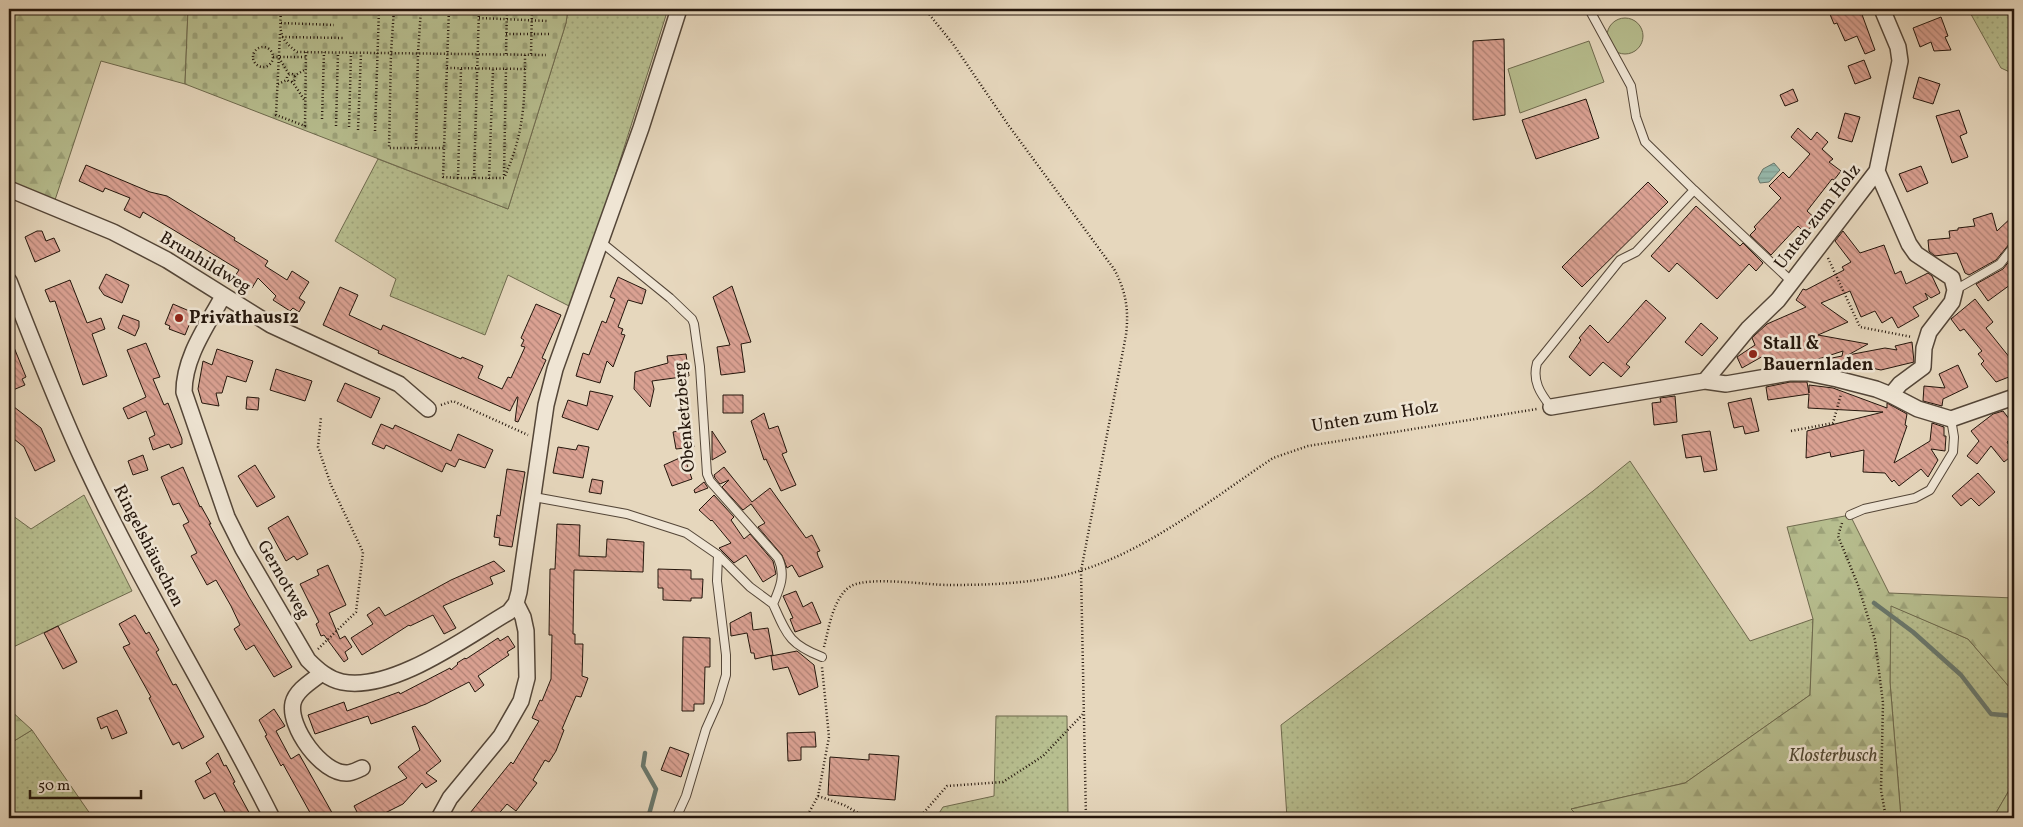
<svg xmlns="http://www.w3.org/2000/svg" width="2023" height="827" viewBox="0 0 2023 827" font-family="Vollkorn,serif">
<defs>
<pattern id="grass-dots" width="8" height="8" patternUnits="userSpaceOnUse" patternTransform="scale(1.25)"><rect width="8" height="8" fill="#b7be8f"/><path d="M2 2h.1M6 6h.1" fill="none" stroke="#9da37a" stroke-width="1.8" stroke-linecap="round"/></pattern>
<pattern id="forest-firs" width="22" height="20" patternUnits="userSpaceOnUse" patternTransform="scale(1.25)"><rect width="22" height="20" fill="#b7be8f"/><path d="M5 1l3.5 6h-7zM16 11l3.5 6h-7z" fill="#9da37a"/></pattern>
<pattern id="cemetery-stones" width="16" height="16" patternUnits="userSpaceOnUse" patternTransform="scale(1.25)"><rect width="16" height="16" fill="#b7be8f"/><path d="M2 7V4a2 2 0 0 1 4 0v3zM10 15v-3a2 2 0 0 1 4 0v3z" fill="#9da37a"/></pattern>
<pattern id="water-rules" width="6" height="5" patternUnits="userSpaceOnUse" patternTransform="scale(1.25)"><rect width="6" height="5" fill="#97baad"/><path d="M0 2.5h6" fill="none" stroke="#829f94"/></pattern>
<pattern id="building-back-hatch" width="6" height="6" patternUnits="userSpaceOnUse" patternTransform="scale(1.25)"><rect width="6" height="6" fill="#daa192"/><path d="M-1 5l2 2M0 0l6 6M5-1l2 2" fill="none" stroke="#b18276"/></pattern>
</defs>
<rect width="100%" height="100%" fill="#e6d7bd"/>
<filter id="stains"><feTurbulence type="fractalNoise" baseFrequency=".004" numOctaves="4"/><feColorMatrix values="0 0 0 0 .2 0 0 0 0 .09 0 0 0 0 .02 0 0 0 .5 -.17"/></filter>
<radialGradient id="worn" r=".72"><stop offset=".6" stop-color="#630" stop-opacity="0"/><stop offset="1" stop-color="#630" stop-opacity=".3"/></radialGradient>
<path fill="url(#grass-dots)" stroke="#6e6a4e" d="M568,9H668L597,233L569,306L508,275L485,335L390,296L396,279L335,241L378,159L508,209L566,23Z
M1968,9H2014V74L2001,68Z
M1630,461L1750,641L1813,619L1810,695L1685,783L1571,809L1580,818H1287L1281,725L1593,491Z
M84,495L132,591L9,649V513L31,529Z
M1890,605L1968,639L2011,689L2014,698V777L2011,787L1993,818H1901L1890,682Z
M996,716H1067L1068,818H936L943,807L994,796Z
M32,730L93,818H9V744Z"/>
<path fill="url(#forest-firs)" stroke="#6e6a4e" d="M9,9H188L185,84L101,61L55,200L9,181Z
M1850,515L1889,593L2014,598V698L2011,689L1968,639L1891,606L1890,682L1901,818H1580L1571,809L1685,783L1810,695L1813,619L1787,527Z
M9,709L32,730L9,744Z
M2014,777V818H1993L2011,787Z"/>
<path fill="url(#cemetery-stones)" stroke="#6e6a4e" d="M188,9H568L566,23L508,209L185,84Z"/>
<path fill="#b7be8f" stroke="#6e6a4e" d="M1607 36a18 18 0 1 1 36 0a18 18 0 1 1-36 0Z
M1589,41L1604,82L1520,113L1508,69Z"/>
<path fill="url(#water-rules)" stroke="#69786d" d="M1774,163L1780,170L1769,182L1760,183L1758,178L1763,169Z"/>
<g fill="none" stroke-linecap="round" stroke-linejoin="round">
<path stroke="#69786d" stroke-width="4.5" d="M1874,603L1913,632L1961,675L1991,714L2014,716
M2011,634L2014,649
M645,753L643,766L656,789L648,818
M2008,818L2014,804"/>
</g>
<path fill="url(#building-back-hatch)" stroke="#24160c" d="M1838,9H1860L1875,50L1865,54L1857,36L1845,41L1837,23L1834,24L1829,12Z
M1941,17L1948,36L1945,37L1951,50L1934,51L1931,42L1920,47L1913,28Z
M1504,39L1505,115L1473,120V41Z
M1864,60L1871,78L1855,84L1848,66Z
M1919,77L1940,84L1933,104L1913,98Z
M1793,89L1798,101L1785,106L1780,95Z
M1586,99L1599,138L1536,159L1522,120Z
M1959,110L1967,133L1960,136L1968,157L1952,163L1936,116Z
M1845,113L1860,117L1852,142L1838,138Z
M1798,128L1811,140L1817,132L1828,142L1822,149L1833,159L1829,162L1841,171L1834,180L1832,179L1807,211L1817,220L1805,233L1798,226L1771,255L1750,235L1756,229L1754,227L1781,198L1769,186L1783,172L1789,178L1810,154L1791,137Z
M86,165L150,192L167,196L235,238L234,240L268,261L265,266L287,280L292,271L309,282L299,298L305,302L299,312L293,308L290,311L273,300L276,296L258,278L252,288L235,276L239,270L172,229L143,212L140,218L124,210L130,198L105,188L103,192L79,181Z
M1921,166L1928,183L1907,192L1899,174Z
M1648,182L1668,202L1582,287L1562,267Z
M1696,206L1740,246L1743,243L1763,263L1756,271L1749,264L1717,299L1677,263L1669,272L1651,256Z
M1992,213L1997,231L2014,215V240L2010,243L1996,260L1969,275L1965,273L1957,253L1935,256L1929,251L1928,240L1950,238L1949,231L1958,230V228L1975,226L1973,219Z
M37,231H42L46,241L54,238L60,251L35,262L25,237Z
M1843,231L1860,253L1884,245L1895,274L1901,271L1906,284L1928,273L1932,276L1940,293L1931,298L1925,293L1928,299L1913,307L1919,316L1898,328L1892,317L1882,323L1875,311L1861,317L1850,291L1821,303L1848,322L1818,335L1868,344L1848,355L1885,348L1897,350L1895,346L1912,342L1914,362L1881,370L1827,359L1842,356L1843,351L1803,364H1787L1766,367L1765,355L1742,368L1737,357L1755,345L1752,338L1755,335L1767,324L1806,307L1796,300L1803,289L1806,290L1844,270L1842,267L1851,262L1835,241Z
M2014,255V282L1988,301L1976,284L2003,269Z
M106,274L129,285L122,303L104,295L99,288Z
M618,277L646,290L642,304L628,300L618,327L623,329L621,334L625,335L613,367L607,361L600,383L576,376L583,353L589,355L602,321L606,323L615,299L610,297Z
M70,280L87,323L101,318L105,329L92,334L107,376L83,385L55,301L50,302L45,290Z
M732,286L751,342L741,344L745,372L721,375L717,347L730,345L713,297Z
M340,287L358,295L349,315L381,330L383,325L461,359L462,357L483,366L478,378L502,389L508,377L511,378L525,347L521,346L524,340L521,338L536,304L561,315L542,358L546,360L518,422L515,421L518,397H517L510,411L378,353L379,351L323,325Z
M1975,299L1993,322L1986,328L2010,358L2014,356V375L1996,382L1981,364L1984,361L1978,354L1982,351L1964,329L1960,331L1951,319Z
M1646,300L1666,318L1626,364L1630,367L1621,377L1603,362L1590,376L1569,357L1581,340L1579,338L1590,325L1608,343Z
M173,304L194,313L185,335L169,329L170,326L165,324Z
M123,315L139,321V327L135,336L118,328Z
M1701,323L1718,338L1702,356L1685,342Z
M9,335L26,377L22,379L25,385L13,390L9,379Z
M146,343L160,377L153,379L164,405L168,403L182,439V444L171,448L169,444L153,450L149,438L155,435L146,411L128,419L123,408L146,397L127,350Z
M217,349L253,361L246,382L227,376L222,393H216L219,406L202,403L198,389L203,361L212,365Z
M686,354L689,376L652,381L654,389L650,407L634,389L635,372L668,363L667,356Z
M1958,365L1968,387L1943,399L1942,406L1923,401L1924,386L1945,388L1939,374Z
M276,369L312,381L305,401L270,390Z
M1790,382H1807L1809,393V385L1833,388L1887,408V403L1907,414L1905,425L1907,426L1894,463L1930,441L1932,423L1944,427V436H1946L1945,451L1931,449L1938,460L1928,477L1921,469L1899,486L1894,480L1892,482L1885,473L1863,472L1864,450L1831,457L1830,452L1806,458L1807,431L1883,412L1808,408L1809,394L1768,400L1766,387Z
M345,383L380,398L371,418L337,401Z
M590,391L613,396L598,430L562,417L568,400L587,406Z
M723,395H743V413H723Z
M1675,396L1677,422L1654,425L1652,403L1661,402L1660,398Z
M247,397L259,398L258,410L246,409Z
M1751,398L1759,431L1745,434L1743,426L1734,428L1728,403Z
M9,403L41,428L55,461L35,471L24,447L9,435Z
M2003,411L2014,425V436L2007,442L2014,454L2004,462L1991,446L1977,464L1967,456L1979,441L1971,431L1993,414Z
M764,413L769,429L778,426L787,452L782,454L796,485L781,491L766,459L764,460L751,421Z
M381,424L393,429L395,425L451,451L458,434L493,450L485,468L459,459L455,467L446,463L442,472L386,445L384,449L372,444Z
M691,429L694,447L676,449L673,432Z
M712,431L726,452L712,460Z
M1710,431L1717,470L1704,472L1701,456L1686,458L1682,435Z
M578,445L589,447L583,478L553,473L558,447L576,450Z
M143,455L148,470L133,475L128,461Z
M684,456L692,479L672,486L664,465Z
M255,465L275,497L257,507L238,476Z
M183,467L200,507L201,506L211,524H209L249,597L292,667L274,677L254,645L246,650L234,629L240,625L231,606L216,580L207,585L191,556L197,553L183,525L189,522L179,503L173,505L161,477Z
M724,467L752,502L770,488L806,538L812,535L820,551L817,552L818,556L823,567L799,577L792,565L787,568L782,555L758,527L765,523L751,504L743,510L722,487L729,480L720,484L715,478L714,475Z
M507,469L525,472L512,547L499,545L500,538L494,537L497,515L500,516Z
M1978,473L1995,492L1979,506L1971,498L1961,506L1952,496Z
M592,479L603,481L601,494L589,492Z
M704,482L708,488L695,493L694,490Z
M714,495L734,517L731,520L744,539L750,534L773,561L776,574L763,582L746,555L734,563L719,548L731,543L712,520L711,521L699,510Z
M288,516L308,554L297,560L294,556L286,561L268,528Z
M557,524L580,525L579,556L606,557L607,539L644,542L643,572L574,570L573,634H575V644H583L582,676L588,678L581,697L576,696L562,729L564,730L556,751L549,762L545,760L533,780L537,783L516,811L507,804L495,818H466L511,762L513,764L539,721L532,718L540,700L542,701L551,679L552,635H549L550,569H555Z
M494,561L505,571L490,577L493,584L443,606L456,628L444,634L433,615L410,626L409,625L362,655L351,638L373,624L367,615L379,607L385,616L451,580Z
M328,565L346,605L329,613L340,639L345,636L352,647L345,652L348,659L344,662L324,635L321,636L316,624L319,622L300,584L319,575L317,570Z
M658,569L691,570V579H703L702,598H691V601L663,600V588H658Z
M796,591L803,607L812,602L821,623L795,632L790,619L793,618L783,596Z
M751,612L753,630L768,628L773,655L755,659L754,653H751L747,633L731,636L730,623Z
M135,615L146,634L149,632L159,650L156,652L173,685L176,684L204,737L182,749L179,742L173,745L149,698L151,697L123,647L130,644L119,624Z
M58,626L77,662L63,669L44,633Z
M508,636L515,647L507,652L509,655L478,676L484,685L475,692L469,682L426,704L380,721L371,724L368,716L315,734L308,715L344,702L347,711L399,692L400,694L450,668L451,670L458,664L457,663L465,658L466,659L498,638L500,641Z
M683,637L710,638V667H705L704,704H694V711H682Z
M797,651L814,665L818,687L799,695L788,667L773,670L771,656Z
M274,709L285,726L276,731L284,746L291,759L299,754L335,818H313L283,764L281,766L265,736L267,735L259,720Z
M117,710L127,733L112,739L107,726L101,729L97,718Z
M415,726L441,761L426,773L437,781L426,788L422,783L403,804L375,818H360L354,806L407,778L398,767L420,750L412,727Z
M815,732L816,747H801V760L788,761L787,733Z
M670,747L689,754L681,777L661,770Z
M218,753L224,766L226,765L235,782L233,783L252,818H228L215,793L204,799L195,781L211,772L206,763Z
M869,754L899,756L895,800L828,795L830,757L869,760Z"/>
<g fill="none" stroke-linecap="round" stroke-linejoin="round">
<defs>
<path id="service" d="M1589,9L1631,86L1636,117L1645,142L1694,190
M1955,290L2000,264L2014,246
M1551,407C1540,393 1532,381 1537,363L1620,260L1636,252L1694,190L1792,282
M534,497L627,514L686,533L718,555L750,587L773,604C780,588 786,575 778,558L710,481L707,474L700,367L694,324L692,319L670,298L601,242
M1850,515L1864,509L1915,498L1930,490L1953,452L1954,437L1951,419
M773,604C787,635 789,644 822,657
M676,818L686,796L706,729L718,702L726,675V655L717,581L718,555"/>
<path id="minor" d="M1877,171L1900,61L1898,47L1882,9
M9,189L113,232L167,260L271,325L399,384L428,409
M9,281C32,340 55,399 81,456C138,580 211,696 272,818
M223,296C207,326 184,357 184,392L227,517L243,549L308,660C318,670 328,679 342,682C393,692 466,637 509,612L516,603L519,592L546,405L555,369L641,128L679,9
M1705,381L1748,329L1778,300L1877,171L1909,244L1916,254L1952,278L1955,290L1952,302L1929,332L1924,348L1923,367L1900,384L1891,395
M1551,407L1705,381L1726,384L1789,373H1808L1837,379L1876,389L1891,395L1918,409L1951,419L2014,397
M322,673C312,681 296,690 293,703C288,727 322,774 347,773C352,773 357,770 362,768
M439,818L450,798L501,736L521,701L527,678L526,631L523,617L516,603"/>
</defs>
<use href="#service" stroke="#544638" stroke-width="10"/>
<use href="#minor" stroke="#544638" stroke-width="18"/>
<path stroke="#24160c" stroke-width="2.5" stroke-dasharray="1 2.5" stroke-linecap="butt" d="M281,9C280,31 278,38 297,52L546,55
M394,9L391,53L389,148H444
M449,9L443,177L458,178
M925,9L953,44L1009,126L1114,269C1126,291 1129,310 1126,335L1081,571L1086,818
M479,18L548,21
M281,23L334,25
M280,34L276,115L305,126L306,52
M506,34H549
M282,37L345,38
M253 57a10 10 0 1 1 20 0a10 10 0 1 1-20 0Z
M506,54L507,9
M531,54L532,9
M273,57H306
M279,58L289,74
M447,68L525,69
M461,69L458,178H504C524,134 525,102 525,54
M287 78a4 4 0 1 1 8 0a4 4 0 1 1-8 0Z
M294,76L306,69
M292,81L305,101
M278,84L287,80
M322,119L324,52
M336,126L338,53
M349,127L351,53
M358,130L361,53
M375,131L379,9
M416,148L418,53L421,9
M504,175L506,69
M474,178L479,9
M489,179L493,69
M1828,258L1860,327L1912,337
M441,405L453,401L528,435
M1791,431L1833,423L1841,394
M1842,523L1838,536L1858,585L1875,640L1883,703L1881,790L1886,818
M824,647C829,628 833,597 851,586C870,576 927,585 949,585C981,585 1013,584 1044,579C1128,567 1204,504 1273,458L1308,446L1537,409
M318,649L356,612L363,552L331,485L318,447L321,417
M818,796L844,805L867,818
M806,818L818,796L829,737L822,667
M919,818L947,786L1003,782L1043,756L1083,714"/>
<use href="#service" stroke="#efe5d4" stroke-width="8"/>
<use href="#minor" stroke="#efe5d4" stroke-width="15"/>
</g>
<g fill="#8f2418" stroke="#efe5d4" stroke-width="2">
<circle cx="179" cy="318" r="5"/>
<circle cx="1753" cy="354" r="5"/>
</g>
<g text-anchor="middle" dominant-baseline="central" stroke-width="5" stroke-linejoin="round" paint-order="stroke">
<g font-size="18" fill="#24160c" stroke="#efe5d4">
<text transform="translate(1818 217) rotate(-52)">Unten zum Holz</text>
<text transform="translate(205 263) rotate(31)">Brunhildweg</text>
<text transform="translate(685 417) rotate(-95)">Obenketzberg</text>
<text transform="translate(1375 417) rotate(-9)">Unten zum Holz</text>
<text transform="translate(148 546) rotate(63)">Ringelshäuschen</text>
<text transform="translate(283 580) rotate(60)">Gernotweg</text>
</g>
<g font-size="18" font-weight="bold" fill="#24160c" stroke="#efe5d4" text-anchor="start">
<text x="189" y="318">Privathaus12</text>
<text x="1763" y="344">Stall &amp;<tspan x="1763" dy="21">Bauernladen</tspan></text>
</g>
<g font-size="18" font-style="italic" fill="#504833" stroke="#efe5d4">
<text x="1833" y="756">Klosterbusch</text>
</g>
</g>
<rect width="2023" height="827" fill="none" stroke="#e6d7bd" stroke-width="30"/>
<rect x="10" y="10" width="2003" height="807" fill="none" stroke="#24160c" stroke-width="2.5"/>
<rect x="15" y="15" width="1993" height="797" fill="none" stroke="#24160c"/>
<path d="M30 790v8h111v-8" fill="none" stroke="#24160c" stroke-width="2.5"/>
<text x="38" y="790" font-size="15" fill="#24160c" stroke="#efe5d4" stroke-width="4" paint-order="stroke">50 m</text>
<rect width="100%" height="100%" filter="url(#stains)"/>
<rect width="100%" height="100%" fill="url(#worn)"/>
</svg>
